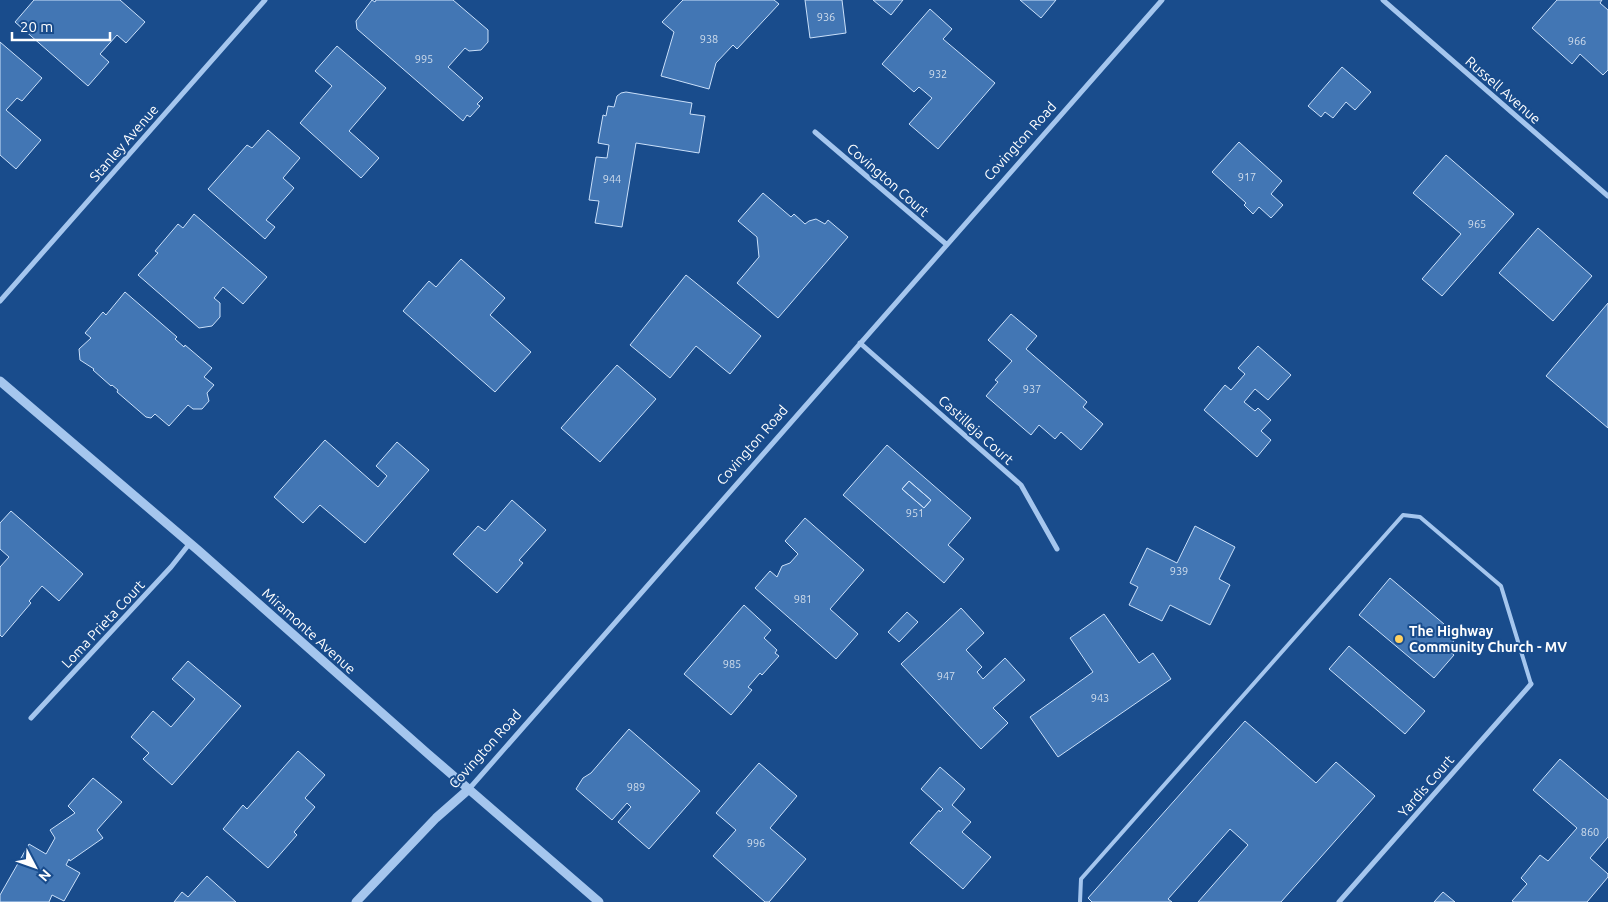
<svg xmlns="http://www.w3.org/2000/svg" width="1608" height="902" viewBox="0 0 1608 902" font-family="Ubuntu,sans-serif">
<rect width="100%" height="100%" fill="#194c8c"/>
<path fill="#4276b4" stroke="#cae0fa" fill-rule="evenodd" d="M34,0H120L145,22L126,43L117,35L100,54L109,62L88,86L15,22Z
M372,0L375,2L376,0H453L488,30V42L481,50L469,51L465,48L448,67L483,98L477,104L480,106L470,117L467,115L463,121L357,29L356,21Z
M683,0H774L779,4L737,49L733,45L716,63L709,89L661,76L674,32L662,22Z
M805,0H842L846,33L810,38Z
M873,0H903L891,15Z
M1020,0H1056L1041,18Z
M1557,0H1602L1600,3L1608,10V70L1603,75L1580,54L1572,64L1532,28Z
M930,9L952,29L943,39L995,83L938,149L909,124L932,98L919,87L914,92L882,64Z
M0,42L42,78L22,101L17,98L6,110L41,140L16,169L0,155Z
M337,46L386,88L349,131L379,158L361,178L300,123L332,86L315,71Z
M1342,67L1371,92L1355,110L1346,102L1333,118L1325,112L1321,117L1308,106Z
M626,92L692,103L690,114L705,116L699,153L636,143L622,227L595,223L599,201L589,200L596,157L607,158L609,145L598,143L603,115L606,116L608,106L614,107L617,96L621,93Z
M268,130L300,158L283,178L294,188L266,220L275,227L265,239L208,189L247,145L252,148Z
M1239,142L1282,181L1271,194L1283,205L1271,218L1259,207L1253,214L1244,205L1246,203L1212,172Z
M1446,155L1514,214L1442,296L1422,279L1461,234L1413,193Z
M763,193L791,217L794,214L805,224L809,221L816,219L825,224L828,220L848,237L778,318L737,283L759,257L757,237L738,221Z
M194,214L267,277L243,304L223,287L214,298L220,303V317L212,326L199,328L138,275L158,253L155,251L178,224L183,228Z
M1538,228L1592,276L1553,321L1499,273Z
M461,259L505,298L490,315L531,352L495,392L403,311L429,281L436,287Z
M686,275L761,336L730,374L696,346L670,378L630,345Z
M125,292L177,337L175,339L184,347L185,345L212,368L204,377L214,385L207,393L209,401L202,409H193L188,405L169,426L155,414L151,418L146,417L117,392L118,390L112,385L111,386L93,370L94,369L80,360L79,349L91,338L85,333L103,312L106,315Z
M1608,303V428L1546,376Z
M1011,314L1037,336L1026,349L1087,402L1083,407L1103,424L1081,450L1061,432L1055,439L1039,425L1031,435L986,396L998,382L995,380L1012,361L988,340Z
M1258,346L1291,375L1268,400L1255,389L1244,402L1255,411L1258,408L1271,420L1261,431L1271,440L1257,457L1204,410L1225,385L1231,390L1245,374L1238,368Z
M617,365L656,399L600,462L561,428Z
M325,440L378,487L387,476L376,466L397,442L429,470L365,543L320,505L303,523L274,497Z
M887,445L971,518L948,545L964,559L944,583L843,495ZM909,481L931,500L924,508L902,489Z
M909,481L931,500L924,508L902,489Z
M512,500L546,530L519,560L523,563L497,593L453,554L478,526L485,531Z
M11,511L83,574L59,601L42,586L29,601L31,603L2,637L0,635V567L9,557L0,549V523Z
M805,518L864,570L830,609L858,634L836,659L755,588L770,571L777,577L782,566L790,563L798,554L785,541Z
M1195,526L1235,547L1219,579L1230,585L1210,625L1170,605L1162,621L1129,605L1138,587L1130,583L1147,548L1177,563Z
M1390,578L1458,636L1447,649L1454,655L1434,678L1359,615Z
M744,605L771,630L764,638L777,650L775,653L779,656L762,675L760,673L748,687L752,690L731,715L684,674Z
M961,608L984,633L966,650L982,667L977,672L983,679L1005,658L1025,680L993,708L1008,723L981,749L901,664Z
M907,612L918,622L899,642L888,632Z
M1104,614L1139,663L1153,653L1171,679L1058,757L1030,717L1093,672L1070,638Z
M1349,646L1425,711L1405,734L1329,669Z
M188,661L241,706L172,785L143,759L149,753L131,737L153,711L171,727L195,699L172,679Z
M1245,721L1316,783L1336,762L1375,796L1281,902H1198L1248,845L1230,829L1168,899L1172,902H1092L1088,898Z
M629,729L700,791L649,849L618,822L631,807L627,803L612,820L576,789L583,778L591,773Z
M298,751L325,775L305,798L315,807L294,832L297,835L268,868L223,829L243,805L247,809Z
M1560,759L1608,800V837L1590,858L1608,874V877L1587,902H1514L1512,901L1527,884L1521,878L1540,855L1548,861L1577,828L1533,790Z
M759,763L797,796L770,828L806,859L769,902H765L713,856L736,830L716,813Z
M940,767L965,789L952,805L971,822L962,832L991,857L963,889L910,843L939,810L940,812L943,809L921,789Z
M93,778L122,802L97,830L103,838L70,861L69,859L66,865L80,873L64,901L52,895L49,902H0V895L29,844L46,854L55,838L50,830L75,813L68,806Z
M207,876L236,902H174L182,892L188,897Z
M1443,892L1455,902H1434Z"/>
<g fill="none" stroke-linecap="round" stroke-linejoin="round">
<path stroke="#a5c6ee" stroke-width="4" d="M1080,902L1081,879L1403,515L1420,517L1501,586L1531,684"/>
<path stroke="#a5c6ee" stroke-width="5" d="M1383,0L1608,196
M815,132L946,244
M0,301L265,0
M860,343L1021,485L1057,549
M31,718L171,567L190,543
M469,789L1162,0
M1339,902L1531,684"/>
<path stroke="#a5c6ee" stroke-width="9" d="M0,381L199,551L427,753L599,902
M356,902L436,818L469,789"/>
</g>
<circle fill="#ffd161" stroke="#194c8c" stroke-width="2" cx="1399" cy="639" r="5"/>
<g text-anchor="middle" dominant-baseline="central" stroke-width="4" stroke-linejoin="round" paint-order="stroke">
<g font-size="11" fill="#d0ddec">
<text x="826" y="17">936</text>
<text x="709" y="39">938</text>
<text x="1577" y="41">966</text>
<text x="424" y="59">995</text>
<text x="938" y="74">932</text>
<text x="1247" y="177">917</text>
<text x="612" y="179">944</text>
<text x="1477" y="224">965</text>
<text x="1032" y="389">937</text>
<text x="915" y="513">951</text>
<text x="1179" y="571">939</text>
<text x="803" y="599">981</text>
<text x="732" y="664">985</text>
<text x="946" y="676">947</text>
<text x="1100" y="698">943</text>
<text x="636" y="787">989</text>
<text x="1590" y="832">860</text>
<text x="756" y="843">996</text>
</g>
<g font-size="14" fill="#fff" stroke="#194c8c">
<text transform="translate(1503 90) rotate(41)">Russell Avenue</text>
<text transform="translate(1020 141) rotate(-48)">Covington Road</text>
<text transform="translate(124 143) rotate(-49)">Stanley Avenue</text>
<text transform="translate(888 180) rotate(41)">Covington Court</text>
<text transform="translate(976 430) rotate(42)">Castilleja Court</text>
<text transform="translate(752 445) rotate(-49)">Covington Road</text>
<text transform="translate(103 624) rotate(-47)">Loma Prieta Court</text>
<text transform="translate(309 631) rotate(42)">Miramonte Avenue</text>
<text transform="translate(485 749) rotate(-48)">Covington Road</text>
<text transform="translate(1426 786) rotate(-49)">Yardis Court</text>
</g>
<g font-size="14" font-weight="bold" fill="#fff" stroke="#194c8c" text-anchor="start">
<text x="1409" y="631">The Highway<tspan x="1409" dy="16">Community Church - MV</tspan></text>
</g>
</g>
<g transform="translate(35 867) rotate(131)" stroke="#194c8c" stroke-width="4" paint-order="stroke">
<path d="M0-4L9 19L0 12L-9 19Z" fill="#ffffff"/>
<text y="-8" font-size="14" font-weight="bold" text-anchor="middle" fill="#ffffff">N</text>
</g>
<path d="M12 32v8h98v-8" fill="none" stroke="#ffffff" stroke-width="2.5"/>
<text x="20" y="32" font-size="15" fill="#ffffff" stroke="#194c8c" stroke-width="4" paint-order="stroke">20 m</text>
</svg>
